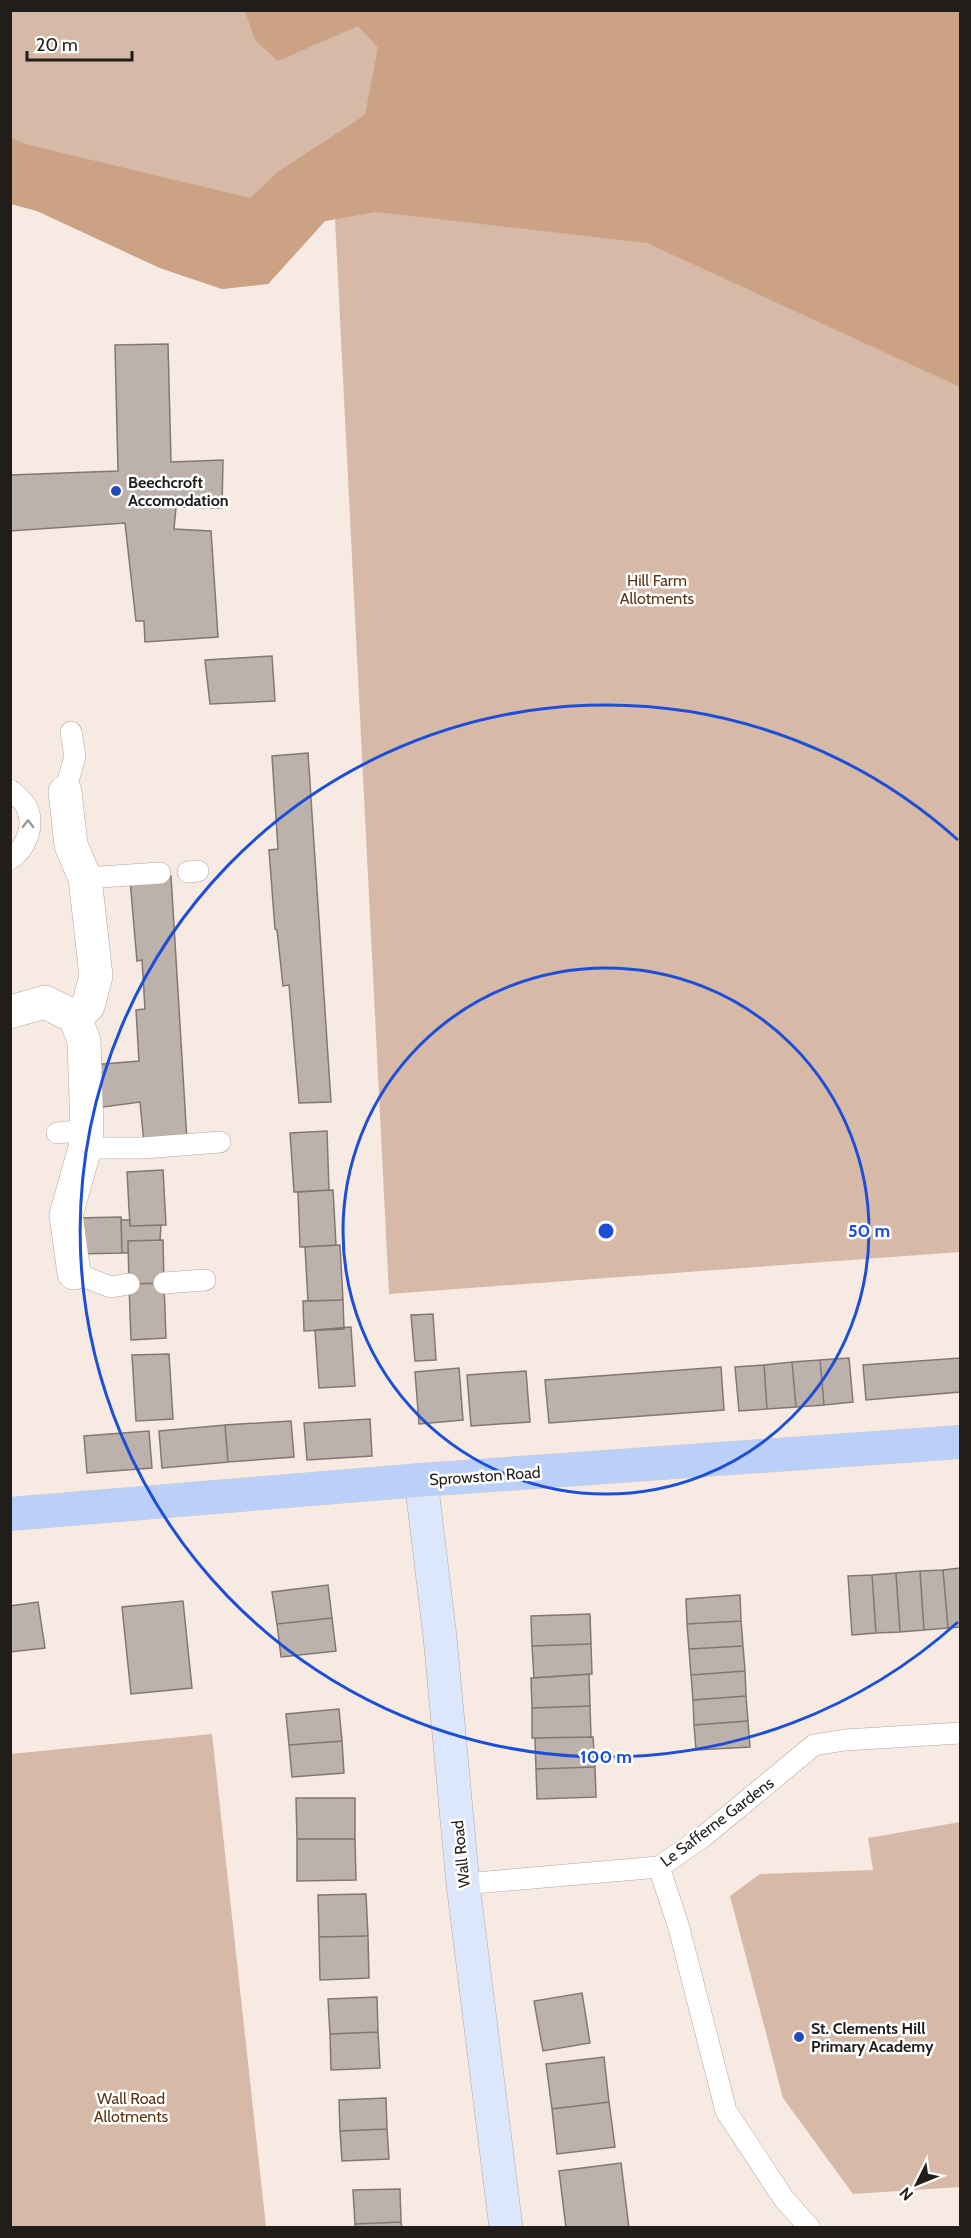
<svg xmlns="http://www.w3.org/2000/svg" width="971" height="2238" viewBox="0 0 971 2238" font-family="Cabin,sans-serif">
<rect width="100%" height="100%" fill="#f6eae2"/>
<path fill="#d6baa7" d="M10,11H960V1252L389,1294L335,219L325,221L268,284L222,289L160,268L37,211L11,204Z
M212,1734L266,2227H11V1754Z
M960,1822V2187L853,2194L783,2098L730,1896L760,1874L873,1870L868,1838Z"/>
<path fill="#cca285" d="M245,11H960V387L647,243L377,212L325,221L268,284L222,289L160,268L37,211L11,204V138L25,144L250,198L279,171L365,115L378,48L358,26L278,61L255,40Z"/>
<path fill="#bdb2ab" stroke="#837871" stroke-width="1.5" d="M168,344L171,462L223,460L222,508L176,507L174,529L211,531L218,637L145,642L144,621H136L125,523L10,531V475L118,471L115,345Z
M272,656L275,701L210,704L205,660Z
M308,753L331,1102L299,1103L289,985L283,986L277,930L275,929L269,850L278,849L272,756Z
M171,876L187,1141L144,1143L140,1102L96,1108L92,1065L139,1061L136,1010L145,1009L142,960L137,961L130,880Z
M327,1131L329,1190L294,1192L290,1133Z
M163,1170L166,1225L130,1226L127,1172Z
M333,1190L336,1245L300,1247L298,1192Z
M121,1217L122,1253L77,1254L76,1218Z
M121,1220H130V1226L161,1225L160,1240L128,1241V1253H122Z
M163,1240L164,1283L129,1284L128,1241Z
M340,1245L343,1300L308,1301L305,1247Z
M164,1283L166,1338L131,1340L129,1284Z
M343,1300L344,1329L304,1331L303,1301Z
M433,1314L436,1360L415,1361L411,1315Z
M351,1327L355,1386L319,1388L315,1330Z
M169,1354L173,1419L136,1421L132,1355Z
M849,1358L853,1402L824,1405L820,1360Z
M960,1358V1392L866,1400L863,1365Z
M820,1360L824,1405L796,1407L792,1362Z
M792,1362L796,1407L767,1409L764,1365Z
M764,1365L767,1409L739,1411L735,1367Z
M721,1367L724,1410L549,1423L545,1380Z
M459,1368L463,1420L419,1424L415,1372Z
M526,1371L530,1422L471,1426L467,1375Z
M370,1419L372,1456L307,1460L304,1423Z
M291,1421L294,1457L228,1462L225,1425Z
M225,1425L228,1462L162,1468L159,1431Z
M149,1431L152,1468L87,1473L84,1436Z
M960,1568V1627L948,1628L943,1570Z
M943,1570L948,1628L924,1630L920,1571Z
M920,1571L924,1630L900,1632L896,1573Z
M896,1573L900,1632L876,1633L872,1575Z
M872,1575L876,1633L852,1635L848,1576Z
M328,1585L332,1618L277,1624L272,1592Z
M740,1595L741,1621L687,1624L686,1599Z
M183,1601L192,1688L131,1694L122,1607Z
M38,1602L45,1648L10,1652V1606Z
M590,1614L591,1644L532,1646L531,1616Z
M332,1618L336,1651L281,1657L277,1624Z
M741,1621L743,1646L689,1649L687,1624Z
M591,1644L592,1674L534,1678L532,1646Z
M743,1646L745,1671L691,1675L689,1649Z
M745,1671L746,1696L693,1700L691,1675Z
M589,1674L590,1706L532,1708L531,1678Z
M746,1696L748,1721L694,1725L693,1700Z
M590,1706L591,1737L532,1738V1708Z
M339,1709L342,1741L289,1745L286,1714Z
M748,1721L750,1747L696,1750L694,1725Z
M593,1737L595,1767L536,1769L535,1738Z
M342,1741L344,1773L292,1777L289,1745Z
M595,1767L596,1797L537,1799L536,1769Z
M296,1798H355V1839H297Z
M297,1839H355L356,1880L297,1881Z
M366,1894L368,1936L319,1937L318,1895Z
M368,1936L369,1978L320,1980L319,1937Z
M582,1993L590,2043L543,2051L534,2001Z
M377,1997L378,2032L330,2034L328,1999Z
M378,2032L380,2068L331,2070L330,2034Z
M604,2057L609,2102L552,2109L546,2064Z
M386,2098L387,2129L340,2131L339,2100Z
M609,2102L615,2147L557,2154L552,2109Z
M387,2129L389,2159L342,2161L340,2131Z
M621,2163L629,2228H566L559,2171Z
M400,2189L401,2222L355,2224L353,2190Z
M401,2222L402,2228H355V2224Z"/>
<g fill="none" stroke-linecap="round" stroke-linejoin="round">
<defs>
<path id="lane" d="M10,790C16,795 24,801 27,808C35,826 26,849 10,859
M65,792L75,756L71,732
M188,872L198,871
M85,878L160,873
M57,1133L87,1130
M85,1148H143L220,1142
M74,1273L111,1287L129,1284
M164,1283L205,1280
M659,1867L679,1928L726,2111L784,2199L810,2228
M463,1884L659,1867L704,1836L814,1745L845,1740L960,1733"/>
<path id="street" d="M65,792L71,845L85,878L96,976L88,1006L75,1017
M10,1012L45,1002L75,1017
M74,1273L66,1215L85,1148L87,1130L84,1041L75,1017"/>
<path id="secondary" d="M421,1480L440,1637L463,1884L506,2228"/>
<path id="primary" d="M10,1514L421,1480L960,1442"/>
</defs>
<use href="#lane" stroke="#b3a8a0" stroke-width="22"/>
<use href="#street" stroke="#b3a8a0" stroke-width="34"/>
<use href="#secondary" stroke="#b3a8a0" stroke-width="34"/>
<use href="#primary" stroke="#cecdcd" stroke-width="34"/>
<use href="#lane" stroke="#fff" stroke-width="21"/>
<use href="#street" stroke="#fff" stroke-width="33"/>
<use href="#secondary" stroke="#dde7fc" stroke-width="33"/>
<use href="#primary" stroke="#bbd0f9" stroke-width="33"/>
</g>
<defs><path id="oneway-chevron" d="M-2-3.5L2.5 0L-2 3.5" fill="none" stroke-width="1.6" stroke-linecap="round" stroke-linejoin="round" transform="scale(1.5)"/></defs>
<use stroke="#9b9998" href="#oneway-chevron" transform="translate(28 824) rotate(-89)"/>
<g fill="none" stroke="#1d4ed8" stroke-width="3">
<circle cx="606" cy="1231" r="263"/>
<path d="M958 1622A526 526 0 1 1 958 840"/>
</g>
<g fill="#1f4cb9" stroke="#fff" stroke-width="2">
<circle cx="116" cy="491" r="6"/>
<circle cx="799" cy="2037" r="6"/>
</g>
<g text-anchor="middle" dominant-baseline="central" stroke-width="5" stroke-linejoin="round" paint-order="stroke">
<g font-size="16" font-weight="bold" fill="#211d1a" stroke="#fff" text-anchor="start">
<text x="128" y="482">Beechcroft<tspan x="128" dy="18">Accomodation</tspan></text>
<text x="811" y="2028">St. Clements Hill<tspan x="811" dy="18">Primary Academy</tspan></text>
</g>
<g font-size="16" fill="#5e3513" stroke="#fff">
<text x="657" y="580">Hill Farm<tspan x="657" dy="18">Allotments</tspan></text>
<text x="131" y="2098">Wall Road<tspan x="131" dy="18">Allotments</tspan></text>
</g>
<g font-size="16" fill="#211d1a" stroke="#fff">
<text transform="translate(485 1476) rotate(-4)">Sprowston Road</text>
<text transform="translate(717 1822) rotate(-37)">Le Safferne Gardens</text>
<text transform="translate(461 1854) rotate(-96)">Wall Road</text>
</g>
</g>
<circle cx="606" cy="1231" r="9" fill="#1d4ed8" stroke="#fff" stroke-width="3"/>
<g font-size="18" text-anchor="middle" font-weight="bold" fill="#1d4ed8" stroke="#fff" stroke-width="5" stroke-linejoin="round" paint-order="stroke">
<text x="869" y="1237">50 m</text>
<text x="606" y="1763">100 m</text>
</g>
<rect width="971" height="2238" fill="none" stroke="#211d1a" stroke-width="24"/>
<g transform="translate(917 2184) rotate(227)" stroke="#ffffff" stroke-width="4.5" paint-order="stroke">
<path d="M0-4.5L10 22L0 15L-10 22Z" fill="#211d1a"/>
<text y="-9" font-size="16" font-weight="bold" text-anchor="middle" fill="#211d1a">N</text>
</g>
<path d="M27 51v9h105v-9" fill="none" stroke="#211d1a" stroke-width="3"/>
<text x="36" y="51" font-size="18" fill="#211d1a" stroke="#ffffff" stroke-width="4.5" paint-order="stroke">20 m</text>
</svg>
